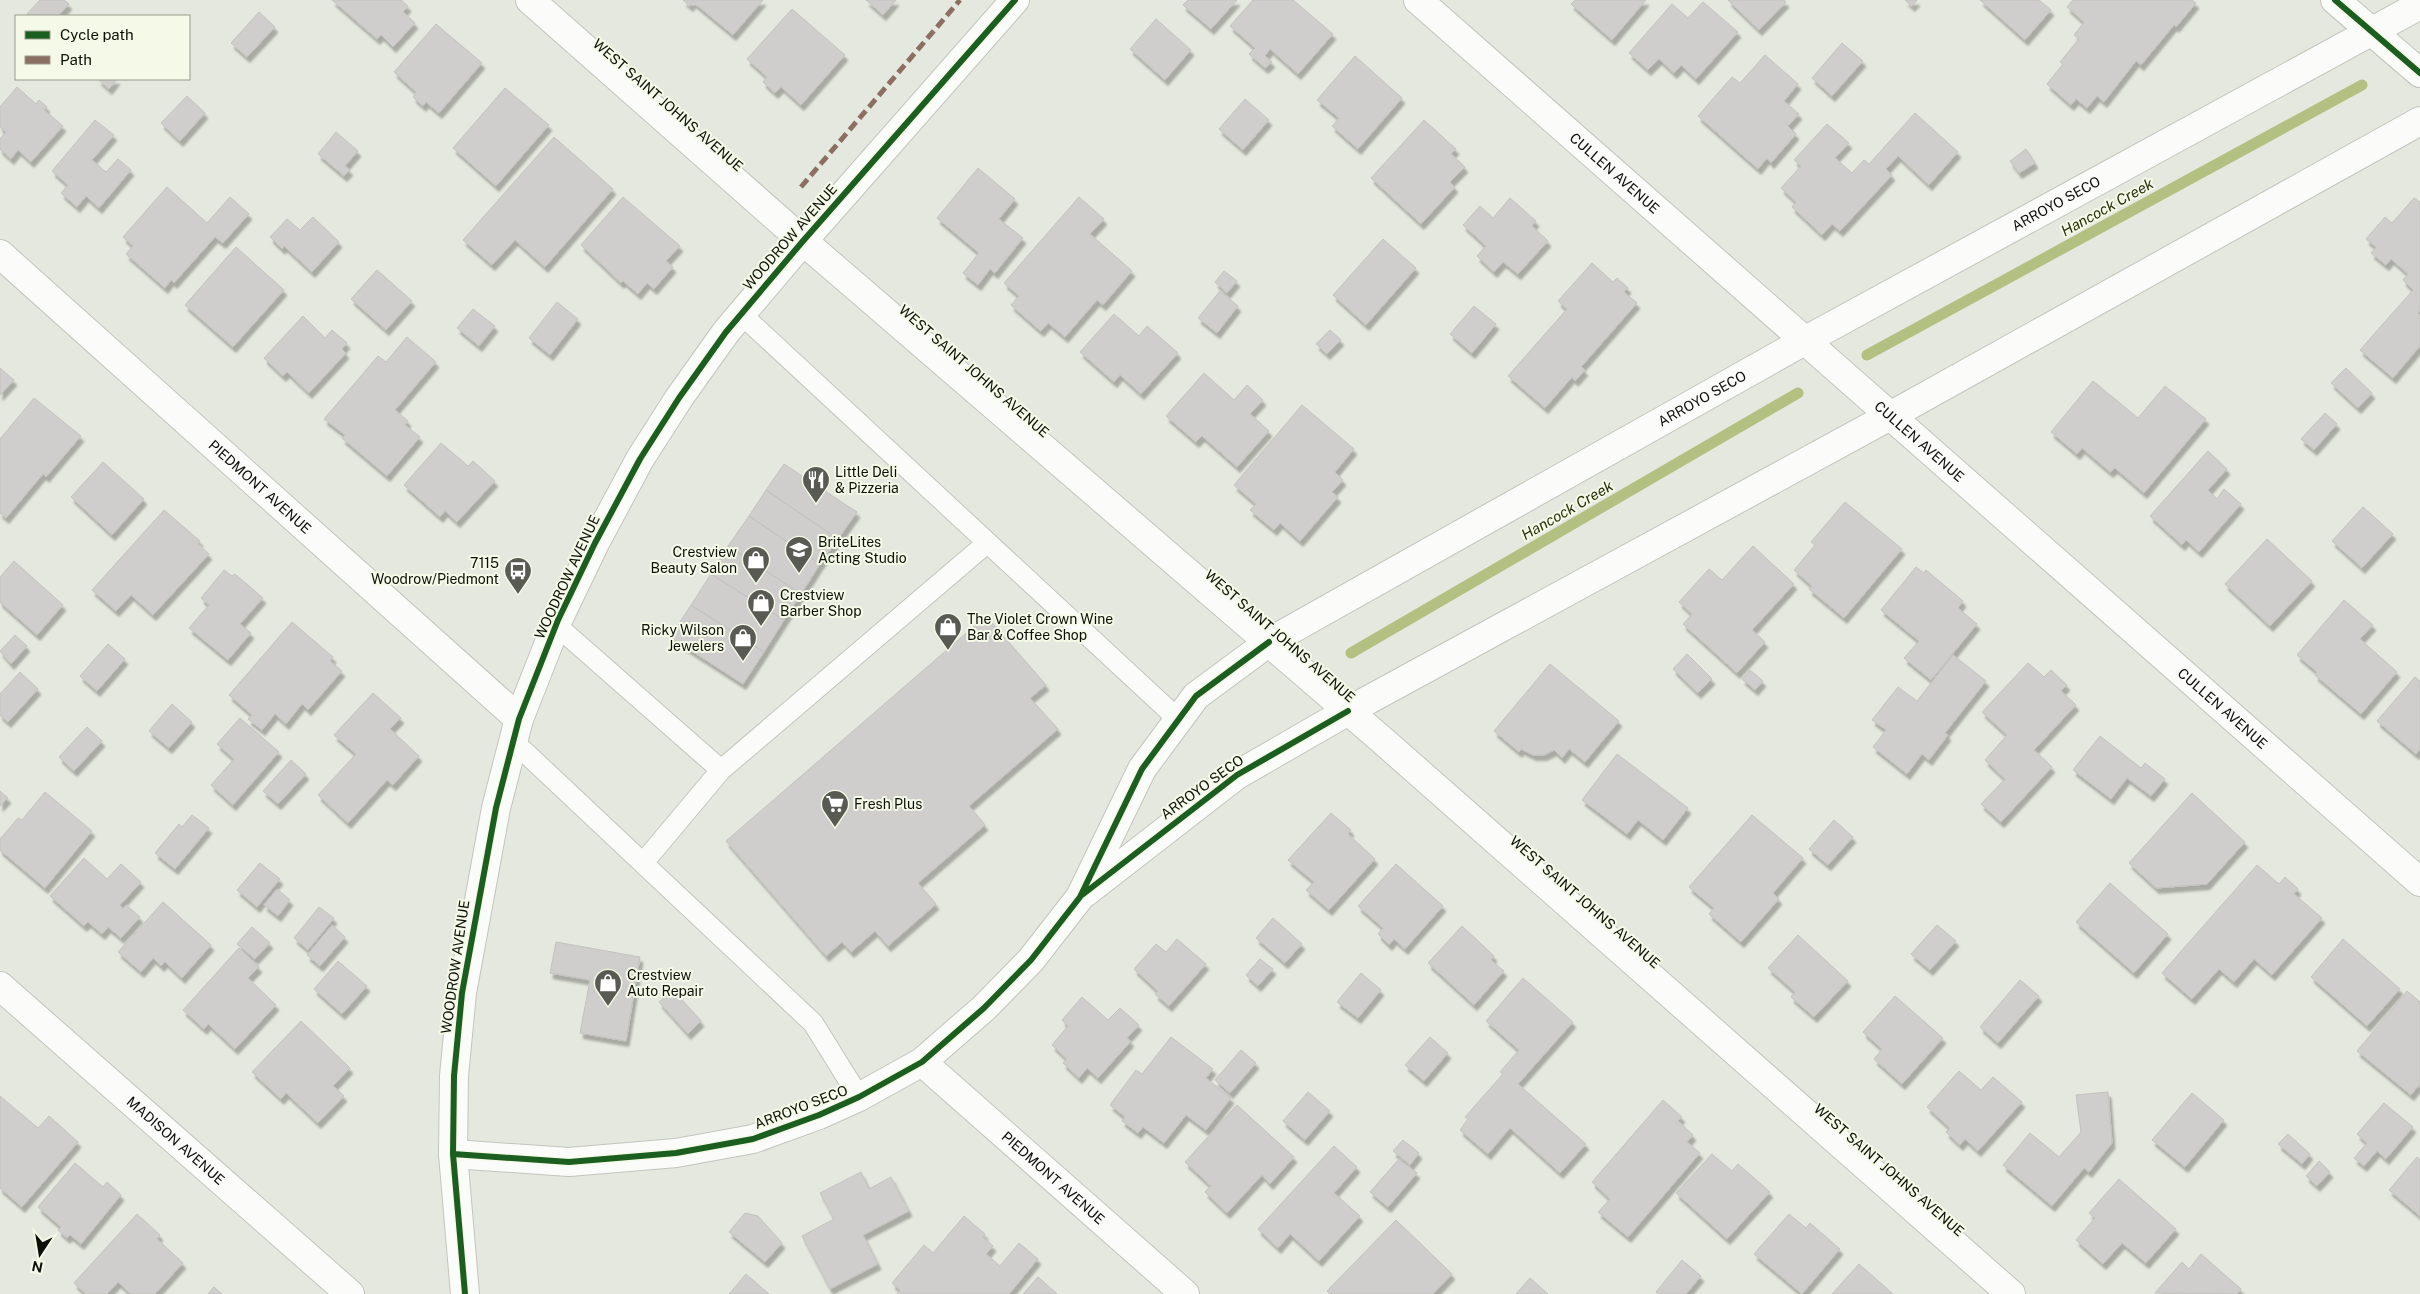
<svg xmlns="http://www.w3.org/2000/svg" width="2420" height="1294" viewBox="0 0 2420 1294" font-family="'Public Sans',sans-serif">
<defs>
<filter id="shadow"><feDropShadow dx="3" dy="5.5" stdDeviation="1" flood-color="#0004"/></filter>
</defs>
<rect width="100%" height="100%" fill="#e5e8de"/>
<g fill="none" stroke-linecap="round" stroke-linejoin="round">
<path stroke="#b2c082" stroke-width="11" d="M1867,355L2362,85
M1351,653L1798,393"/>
</g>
<path fill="#d0cecc" stroke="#c3c2bf" filter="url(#shadow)" d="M40,0H64L69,4L58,16H30L27,14Z
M332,0H401L408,6L403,12L415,23L393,47L381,35L377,39Z
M683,0H763L733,35L693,2L690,6Z
M866,0H896L883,15Z
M1188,0H1187H1237L1211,29L1183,5Z
M1253,0H1293L1333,34L1298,74L1270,49L1265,56L1272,62L1265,68L1249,54L1255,48L1230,26Z
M1575,0H1646L1612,40L1571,4Z
M1728,0H1784L1786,2L1759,30Z
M1905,0H1917L1912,6Z
M1980,0H2039L2051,10L2025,40Z
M2073,0H2192L2196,3L2176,27L2174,25L2141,65L2136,61L2104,102L2097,96L2087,108L2076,99L2071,105L2047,84L2063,64L2060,62L2079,39L2074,35L2084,22L2067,7Z
M1703,2L1738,32L1696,79L1681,65L1674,73L1659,59L1648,70L1629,53L1672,4L1688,18Z
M792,9L845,55L801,105L781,87L775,93L763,82L767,77L747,59Z
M259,12L275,27L247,57L231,43Z
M1156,19L1191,50L1165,80L1130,49Z
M436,24L482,63L439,113L426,102L423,106L413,97L416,92L394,72Z
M1842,43L1863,61L1832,96L1812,78Z
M1765,55L1798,84L1784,101L1799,114L1788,126L1796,134L1771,163L1767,158L1758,169L1698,116L1732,77L1740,83Z
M1355,56L1402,98L1358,149L1332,126L1339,118L1317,100Z
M98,79H117L109,89Z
M17,87L36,104L39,100L47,107L44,110L63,126L31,162L18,150L11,159L0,149V139L6,132L0,127V107Z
M505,88L549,125L496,186L453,148Z
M187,96L205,113L180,141L161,123Z
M1245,99L1269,120L1243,150L1219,129Z
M1915,113L1958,152L1929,185L1898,156L1886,169L1892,175L1840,231L1832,224L1822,235L1792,207L1796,202L1781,188L1801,166L1794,160L1827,124L1849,143L1835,158L1852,173L1864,160L1869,164Z
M95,120L114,135L92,160L106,172L118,159L131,170L99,208L86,196L77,207L61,193L68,185L52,171Z
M1424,120L1456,149L1451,154L1465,167L1450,182L1455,187L1421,224L1371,178Z
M336,132L358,151L345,166L350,170L344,176L318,154Z
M554,137L613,189L545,267L515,240L492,265L463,240Z
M2026,149L2035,163L2019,173L2010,161Z
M978,168L1015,199L999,219L1023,238L995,273L990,269L978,285L963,273L979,253L937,218Z
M167,187L207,223L230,197L249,214L223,243L215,237L174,283L171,280L165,288L126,254L133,246L123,237Z
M623,197L680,246L666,261L673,267L654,289L647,283L638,294L623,281L621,283L581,245Z
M1079,197L1104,219L1090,234L1132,271L1103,305L1097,300L1065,337L1048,323L1041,331L1037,328L1011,305L1019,296L1004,283Z
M1510,198L1536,221L1532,226L1548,241L1518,274L1503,262L1494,272L1477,256L1486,246L1463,225L1480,206L1493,218Z
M2414,198L2420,202V310L2418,313L2420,315V346L2393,378L2360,350L2413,290L2403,280L2408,274L2391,259L2386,265L2371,253L2376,247L2366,239L2385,217L2392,223Z
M313,217L339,242L312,272L284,246L282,249L270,237L287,219L300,230Z
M1383,239L1416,268L1366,325L1333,295Z
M236,247L284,290L233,347L185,305Z
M1592,263L1613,282L1617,278L1628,288L1624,292L1637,303L1581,367L1585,370L1575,381L1572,377L1545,408L1508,376L1567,309L1558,301Z
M377,270L412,301L386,330L351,299Z
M1224,271L1237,281L1227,293L1215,282Z
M1220,291L1238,306L1217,333L1198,318Z
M557,302L578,319L550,355L529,338Z
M1474,306L1496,324L1472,353L1450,334Z
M473,309L495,326L479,346L457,328Z
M1114,314L1139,336L1147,326L1178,353L1141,394L1120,375L1114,382L1080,352Z
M303,316L325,338L332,330L347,343L342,349L346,353L309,393L287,372L283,376L264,358Z
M1330,330L1341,340L1327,354L1316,344Z
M407,337L436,362L395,410L408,421L405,425L420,437L387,476L342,438L345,435L324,419L378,356L386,362Z
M0,368L14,380L0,395Z
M2346,368L2372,393L2358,408L2331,383Z
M1204,373L1234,400L1247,385L1263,400L1250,414L1269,431L1237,467L1202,436L1196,442L1166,416Z
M2093,381L2138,418L2165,386L2206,419L2144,493L2115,468L2110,472L2082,448L2077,454L2051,432Z
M34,398L81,436L46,477L43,474L6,518L0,513V439Z
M1302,405L1354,449L1335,472L1343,480L1332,492L1338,497L1300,541L1280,523L1274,530L1250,510L1256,504L1234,485Z
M2325,413L2337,424L2314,450L2301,439Z
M441,443L468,466L473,461L495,481L457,522L445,511L440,517L404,485Z
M2208,451L2227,469L2208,490L2217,499L2224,489L2241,504L2199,552L2186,540L2182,545L2150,516Z
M103,462L144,499L112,535L71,497Z
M784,464L857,512L838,539L766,490Z
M766,490L838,539L820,564L749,516Z
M1845,502L1902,549L1844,618L1809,589L1812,586L1794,570L1815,545L1811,542Z
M2363,507L2393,534L2362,568L2332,541Z
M164,510L200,541L198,544L209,554L153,615L131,595L116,611L92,590Z
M749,516L820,564L801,594L728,546Z
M2267,539L2312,581L2270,626L2225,584Z
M728,546L801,594L784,620L711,574Z
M1753,546L1794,584L1752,630L1765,642L1737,673L1683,624L1692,614L1679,602L1709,569L1722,580Z
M14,561L63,605L37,635L0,602V577Z
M1916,567L1924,573L1926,570L1963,601L1958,608L1977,624L1931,680L1904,658L1919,641L1881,610Z
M224,570L232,576L235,574L263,598L240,624L251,633L228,660L189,628L209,605L201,598Z
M711,574L784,620L764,652L691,605Z
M2344,600L2373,625L2360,639L2397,672L2361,714L2315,675L2317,672L2297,655Z
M691,605L764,652L743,684L670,637Z
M986,616L1046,685L1030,698L1058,729L969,806L985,825L918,883L936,904L888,946L875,931L851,952L842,942L826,956L726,841Z
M292,622L333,657L330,661L342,671L308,710L302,704L286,724L275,714L262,730L248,719L252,715L229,695Z
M15,635L27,646L11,664L0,651Z
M108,644L125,659L97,691L80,676Z
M1687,654L1712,679L1698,693L1673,669Z
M1953,655L1986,681L1945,733L1948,735L1929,760L1922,754L1907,774L1873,747L1886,730L1872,720L1898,687L1917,701Z
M2028,663L2044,677L2051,670L2067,685L2061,691L2076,705L2034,750L2052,767L2001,822L1981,804L2005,779L1985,760L2007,735L1982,712Z
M1550,664L1619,721L1585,762L1569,749L1562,758L1554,750L1544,755H1533L1521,749L1519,752L1494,731Z
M1750,670L1763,681L1755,690L1742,679Z
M20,672L38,689L8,722L0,715V694Z
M2415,677L2420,681V749L2416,754L2377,721Z
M373,693L401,718L390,729L419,756L393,785L387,780L348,823L318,795L356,754L334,735Z
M172,704L192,722L169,748L149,731Z
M240,718L279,752L233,805L211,785L234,759L217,744Z
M87,727L102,741L74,771L59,757Z
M2100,736L2141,768L2145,763L2165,779L2151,796L2127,778L2111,799L2073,770Z
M1617,754L1688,808L1663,840L1638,820L1627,834L1582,800Z
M291,760L306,774L278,804L263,791Z
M0,791L8,798L0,806Z
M45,792L92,831L45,888L0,850V839L18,818L22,820Z
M2192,793L2245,842L2207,884L2156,888L2129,863Z
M1331,813L1351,830L1348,834L1375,859L1329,910L1306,890L1314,882L1288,860Z
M192,815L209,828L175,869L155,853L179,824L182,827Z
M1752,815L1803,858L1773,893L1779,899L1741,942L1709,914L1714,908L1689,887Z
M1834,820L1853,837L1828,865L1809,849Z
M84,858L107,879L121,864L141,882L120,905L123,909L126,905L140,917L121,938L108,927L102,934L88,922L84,926L50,896Z
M260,863L280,879L257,907L237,890Z
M1396,864L1443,906L1405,949L1394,939L1389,945L1378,934L1383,928L1358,906Z
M2257,865L2279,884L2285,877L2298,889L2294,894L2322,918L2272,975L2254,959L2234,982L2219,969L2192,999L2162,973Z
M2110,883L2168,934L2134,973L2076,922Z
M277,889L290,900L278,916L264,905Z
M163,902L211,945L182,978L165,962L161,966L153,958L141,972L118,952Z
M319,907L334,918L308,950L294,938Z
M1273,918L1302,944L1285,963L1256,938Z
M332,925L345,937L320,966L307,955Z
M1937,925L1956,941L1930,970L1911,954Z
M1462,926L1494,956L1491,960L1504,971L1474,1005L1428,963Z
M252,927L270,943L255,959L237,944Z
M1798,935L1848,981L1814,1017L1791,997L1795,992L1768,968Z
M1177,939L1206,964L1169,1006L1155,994L1158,991L1134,969L1156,944L1166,952Z
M2343,939L2400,989L2367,1026L2311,977Z
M556,942L640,957L626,1041L580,1033L590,980L550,973Z
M239,948L259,967L248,978L276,1005L235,1049L208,1024L204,1029L183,1010Z
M1260,959L1273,969L1258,986L1246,975Z
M338,961L367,986L342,1014L314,989Z
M1361,973L1381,990L1358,1018L1337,1002Z
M1523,978L1573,1022L1518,1084L1586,1144L1560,1173L1510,1128L1488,1154L1460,1130L1468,1119L1465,1117L1503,1074L1500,1072L1519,1050L1486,1021Z
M2020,980L2039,996L1998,1043L1980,1027Z
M673,990L701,1021L688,1034L659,1002Z
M2407,991L2420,1002V1087L2418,1086L2411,1095L2357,1051Z
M1895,996L1943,1038L1902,1084L1874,1059L1882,1049L1863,1032Z
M1082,997L1108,1020L1120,1008L1139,1025L1127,1038L1131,1041L1098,1078L1087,1068L1079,1078L1063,1063L1067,1059L1052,1045L1068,1026L1062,1020Z
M301,1021L350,1068L333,1086L344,1096L318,1123L286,1093L281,1099L252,1072Z
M1171,1037L1213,1069L1206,1078L1231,1098L1206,1130L1186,1115L1164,1143L1143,1127L1138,1133L1122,1121L1125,1117L1110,1105L1136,1070L1142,1074Z
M1430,1037L1448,1053L1424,1081L1405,1065Z
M1241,1050L1256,1063L1230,1093L1215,1080Z
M1959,1071L1981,1090L1993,1077L2022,1102L1978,1151L1965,1139L1960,1145L1946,1132L1950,1128L1927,1107Z
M1308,1092L1330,1111L1305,1140L1283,1121Z
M2108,1092L2112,1143L2089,1172L2084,1168L2052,1206L2003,1165L2030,1133L2059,1157L2081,1132L2076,1095Z
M2192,1093L2224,1120L2185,1167L2152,1140Z
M0,1096L38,1128L49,1116L78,1142L22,1207L0,1188Z
M1663,1100L1682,1117L1678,1121L1693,1135L1687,1142L1700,1153L1628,1237L1598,1212L1610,1199L1592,1182Z
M2384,1103L2413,1127L2386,1159L2377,1151L2364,1166L2354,1158L2367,1143L2357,1134Z
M1237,1105L1294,1157L1270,1184L1262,1175L1227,1213L1205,1192L1211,1186L1185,1162Z
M2288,1134L2310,1154L2302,1164L2278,1144Z
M1403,1140L1419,1153L1410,1165L1393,1151Z
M1334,1146L1357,1167L1334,1193L1360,1216L1319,1261L1290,1234L1278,1248L1258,1229Z
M1712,1154L1732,1171L1738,1164L1770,1192L1727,1239L1676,1193Z
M2417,1157L2420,1160V1216L2389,1190Z
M1399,1159L1417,1173L1388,1207L1370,1192Z
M2319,1161L2330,1172L2317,1186L2306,1176Z
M75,1163L103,1187L107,1182L121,1195L81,1244L70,1235L67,1238L58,1230L61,1227L38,1207Z
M861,1172L869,1189L891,1177L909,1211L863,1235L878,1264L830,1289L802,1236L834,1219L820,1193Z
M2119,1179L2176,1229L2146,1263L2122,1243L2103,1264L2076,1240L2095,1218L2089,1213Z
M745,1213L758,1216L782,1243L765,1262L729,1232Z
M137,1214L160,1235L157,1239L183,1263L155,1294H131L118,1282L107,1294H86L74,1283Z
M1789,1214L1806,1228L1810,1223L1840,1249L1802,1294L1754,1254Z
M964,1216L985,1234L983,1237L993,1246L986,1254L1000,1266L1019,1243L1038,1259L1009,1294H897L900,1290L892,1283L924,1245L933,1253Z
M1396,1220L1452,1274L1433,1294H1330L1327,1291Z
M2201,1254L2241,1289L2237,1294L2155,1293L2182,1262L2189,1269Z
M1682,1260L1701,1276L1686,1294H1659L1656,1292Z
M1859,1264L1893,1294H1832Z
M746,1274L769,1294H729Z
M1038,1277L1055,1292L1057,1294H1023Z
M1530,1278L1548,1294H1516Z
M214,1287L222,1294H208Z"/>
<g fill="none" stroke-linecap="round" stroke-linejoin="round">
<defs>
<path id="lane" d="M741,314L1179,720
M556,625L721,770L643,863
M513,741L813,1023L859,1097
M721,770L987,543"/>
<g id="street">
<path d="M530,0L803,241L1382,740L2011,1294"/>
<path id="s1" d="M1418,0L2420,882"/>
<path id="s2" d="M0,254L519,719"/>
<path d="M1085,893L1237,775L1348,711L1890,416L2420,121"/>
<path id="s3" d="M0,986L350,1294"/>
<path id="s4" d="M922,1062L1185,1294"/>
<path id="s5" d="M453,1154L569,1162L676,1153L753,1139L819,1115L859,1097L922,1062L984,1008L1031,960L1080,897L1142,769L1196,696L1269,642L1806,340L2420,5"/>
</g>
<path id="secondary" d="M2335,0L2420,73
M465,1294L453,1154L454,1076L462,993L496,808L519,719L558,620L595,543L640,459L679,398L726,332L803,241L1015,0"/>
</defs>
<use href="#lane" stroke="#c2c5bd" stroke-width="22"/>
<use href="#street" stroke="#c2c5bd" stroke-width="30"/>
<use href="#secondary" stroke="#c2c5bd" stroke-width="30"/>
<use href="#lane" stroke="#fbfcfa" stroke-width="20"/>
<use href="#street" stroke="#fbfcfa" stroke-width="28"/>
<use href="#secondary" stroke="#fbfcfa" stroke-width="28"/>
<path stroke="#8d6e63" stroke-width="5" stroke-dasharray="10 5" stroke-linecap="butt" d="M801,187L960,0"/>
<defs>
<path id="cycleway" d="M2335,0L2420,73
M1082,895L1237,775L1348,711
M453,1154L569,1162L676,1153L753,1139L819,1115L859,1097L922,1062L984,1008L1031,960L1080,897L1142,769L1196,696L1269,642
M465,1294L453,1154L454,1076L462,993L496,808L519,719L558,620L595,543L640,459L679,398L726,332L803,241L1015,0"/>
</defs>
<use href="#cycleway" stroke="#f4fae7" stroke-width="9"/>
<use href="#cycleway" stroke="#1b5e20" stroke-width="6"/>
</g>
<defs>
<symbol id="restaurant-pin" viewBox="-11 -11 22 30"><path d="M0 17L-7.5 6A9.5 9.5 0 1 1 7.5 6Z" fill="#585a53" stroke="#f4fae7"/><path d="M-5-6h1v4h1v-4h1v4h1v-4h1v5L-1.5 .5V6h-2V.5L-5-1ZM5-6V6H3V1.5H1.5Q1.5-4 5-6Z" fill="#fff"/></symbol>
<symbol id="school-pin" viewBox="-11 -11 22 30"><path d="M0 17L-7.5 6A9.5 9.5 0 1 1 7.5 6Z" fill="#585a53" stroke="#f4fae7"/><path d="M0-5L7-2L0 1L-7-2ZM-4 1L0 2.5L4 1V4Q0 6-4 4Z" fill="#fff"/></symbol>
<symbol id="shop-pin" viewBox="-11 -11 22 30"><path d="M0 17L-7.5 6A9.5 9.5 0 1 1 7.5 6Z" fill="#585a53" stroke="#f4fae7"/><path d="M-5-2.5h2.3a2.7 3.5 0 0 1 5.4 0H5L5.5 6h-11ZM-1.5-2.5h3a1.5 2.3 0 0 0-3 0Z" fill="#fff"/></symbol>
<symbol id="bus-pin" viewBox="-11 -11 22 30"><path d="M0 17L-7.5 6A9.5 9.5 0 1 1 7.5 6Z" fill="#585a53" stroke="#f4fae7"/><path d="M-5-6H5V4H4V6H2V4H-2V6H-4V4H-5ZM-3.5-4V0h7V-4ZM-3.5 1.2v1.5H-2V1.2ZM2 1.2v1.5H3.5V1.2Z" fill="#fff"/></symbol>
<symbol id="supermarket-pin" viewBox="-11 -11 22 30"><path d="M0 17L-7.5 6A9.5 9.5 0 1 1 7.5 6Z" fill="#585a53" stroke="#f4fae7"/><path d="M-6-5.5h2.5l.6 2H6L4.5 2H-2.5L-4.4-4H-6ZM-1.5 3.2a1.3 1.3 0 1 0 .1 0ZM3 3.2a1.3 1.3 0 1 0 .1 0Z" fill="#fff"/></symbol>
</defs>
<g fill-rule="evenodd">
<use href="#restaurant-pin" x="800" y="464" width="32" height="43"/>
<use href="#school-pin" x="783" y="534" width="32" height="43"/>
<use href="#shop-pin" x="740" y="544" width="32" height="43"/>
<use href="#bus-pin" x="502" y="555" width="32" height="43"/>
<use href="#shop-pin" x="745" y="587" width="32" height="43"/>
<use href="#shop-pin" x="932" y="611" width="32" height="43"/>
<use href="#shop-pin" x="727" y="622" width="32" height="43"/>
<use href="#supermarket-pin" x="819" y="788" width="32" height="43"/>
<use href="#shop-pin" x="592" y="967" width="32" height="43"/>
</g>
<g text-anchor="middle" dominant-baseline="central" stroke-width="4" stroke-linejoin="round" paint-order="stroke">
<g font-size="14" fill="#0c0e08" stroke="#f4fae7">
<text transform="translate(668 105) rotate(41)">WEST SAINT JOHNS AVENUE</text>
<text stroke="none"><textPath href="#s1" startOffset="262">CULLEN AVENUE</textPath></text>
<text stroke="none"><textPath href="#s5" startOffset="1942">ARROYO SECO</textPath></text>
<text transform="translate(790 237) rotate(-49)">WOODROW AVENUE</text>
<text transform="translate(974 371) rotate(41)">WEST SAINT JOHNS AVENUE</text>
<text stroke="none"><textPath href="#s5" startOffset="1538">ARROYO SECO</textPath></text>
<text stroke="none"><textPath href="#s1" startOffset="668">CULLEN AVENUE</textPath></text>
<text stroke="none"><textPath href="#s2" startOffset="349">PIEDMONT AVENUE</textPath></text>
<text transform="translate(567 577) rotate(-65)">WOODROW AVENUE</text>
<text transform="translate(1280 636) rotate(41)">WEST SAINT JOHNS AVENUE</text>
<text stroke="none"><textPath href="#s1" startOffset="1072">CULLEN AVENUE</textPath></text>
<text transform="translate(1202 787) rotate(-36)">ARROYO SECO</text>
<text transform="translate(1585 902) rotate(41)">WEST SAINT JOHNS AVENUE</text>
<text transform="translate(455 967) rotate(-82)">WOODROW AVENUE</text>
<text transform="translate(801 1107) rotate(-21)">ARROYO SECO</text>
<text stroke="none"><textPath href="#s3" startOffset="234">MADISON AVENUE</textPath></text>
<text transform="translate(1889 1170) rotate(41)">WEST SAINT JOHNS AVENUE</text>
<text stroke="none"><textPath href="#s4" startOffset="175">PIEDMONT AVENUE</textPath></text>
</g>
<g font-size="14" fill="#0c0e08" stroke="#f4fae7" text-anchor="start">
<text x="835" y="472">Little Deli<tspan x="835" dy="16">&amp; Pizzeria</tspan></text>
<text x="818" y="542">BriteLites<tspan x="818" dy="16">Acting Studio</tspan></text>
<text x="737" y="552" text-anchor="end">Crestview<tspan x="737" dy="16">Beauty Salon</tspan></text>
<text x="499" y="563" text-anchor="end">7115<tspan x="499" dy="16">Woodrow/Piedmont</tspan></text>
<text x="780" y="595">Crestview<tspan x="780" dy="16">Barber Shop</tspan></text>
<text x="967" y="619">The Violet Crown Wine<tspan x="967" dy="16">Bar &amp; Coffee Shop</tspan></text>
<text x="724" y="630" text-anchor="end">Ricky Wilson<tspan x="724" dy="16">Jewelers</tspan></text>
<text x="854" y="804">Fresh Plus</text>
<text x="627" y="975">Crestview<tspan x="627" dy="16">Auto Repair</tspan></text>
</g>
<g font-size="15" font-style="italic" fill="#282f0a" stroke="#f4fae7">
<text transform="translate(2107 207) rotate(-29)">Hancock Creek</text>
<text transform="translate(1567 510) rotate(-30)">Hancock Creek</text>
</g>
</g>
<rect x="15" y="15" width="175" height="65" fill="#f4fae7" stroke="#979c8e"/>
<rect x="25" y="31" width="25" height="8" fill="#1b5e20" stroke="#979c8e"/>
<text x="60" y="40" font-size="15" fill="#0c0e08">Cycle path</text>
<rect x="25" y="56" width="25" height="8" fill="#8d6e63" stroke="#979c8e"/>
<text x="60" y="65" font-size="15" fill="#0c0e08">Path</text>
<g transform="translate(40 1254) rotate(192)" stroke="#f4fae7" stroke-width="4" paint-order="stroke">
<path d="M0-4L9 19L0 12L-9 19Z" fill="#0c0e08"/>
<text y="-8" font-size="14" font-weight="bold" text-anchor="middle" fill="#0c0e08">N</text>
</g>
</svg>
